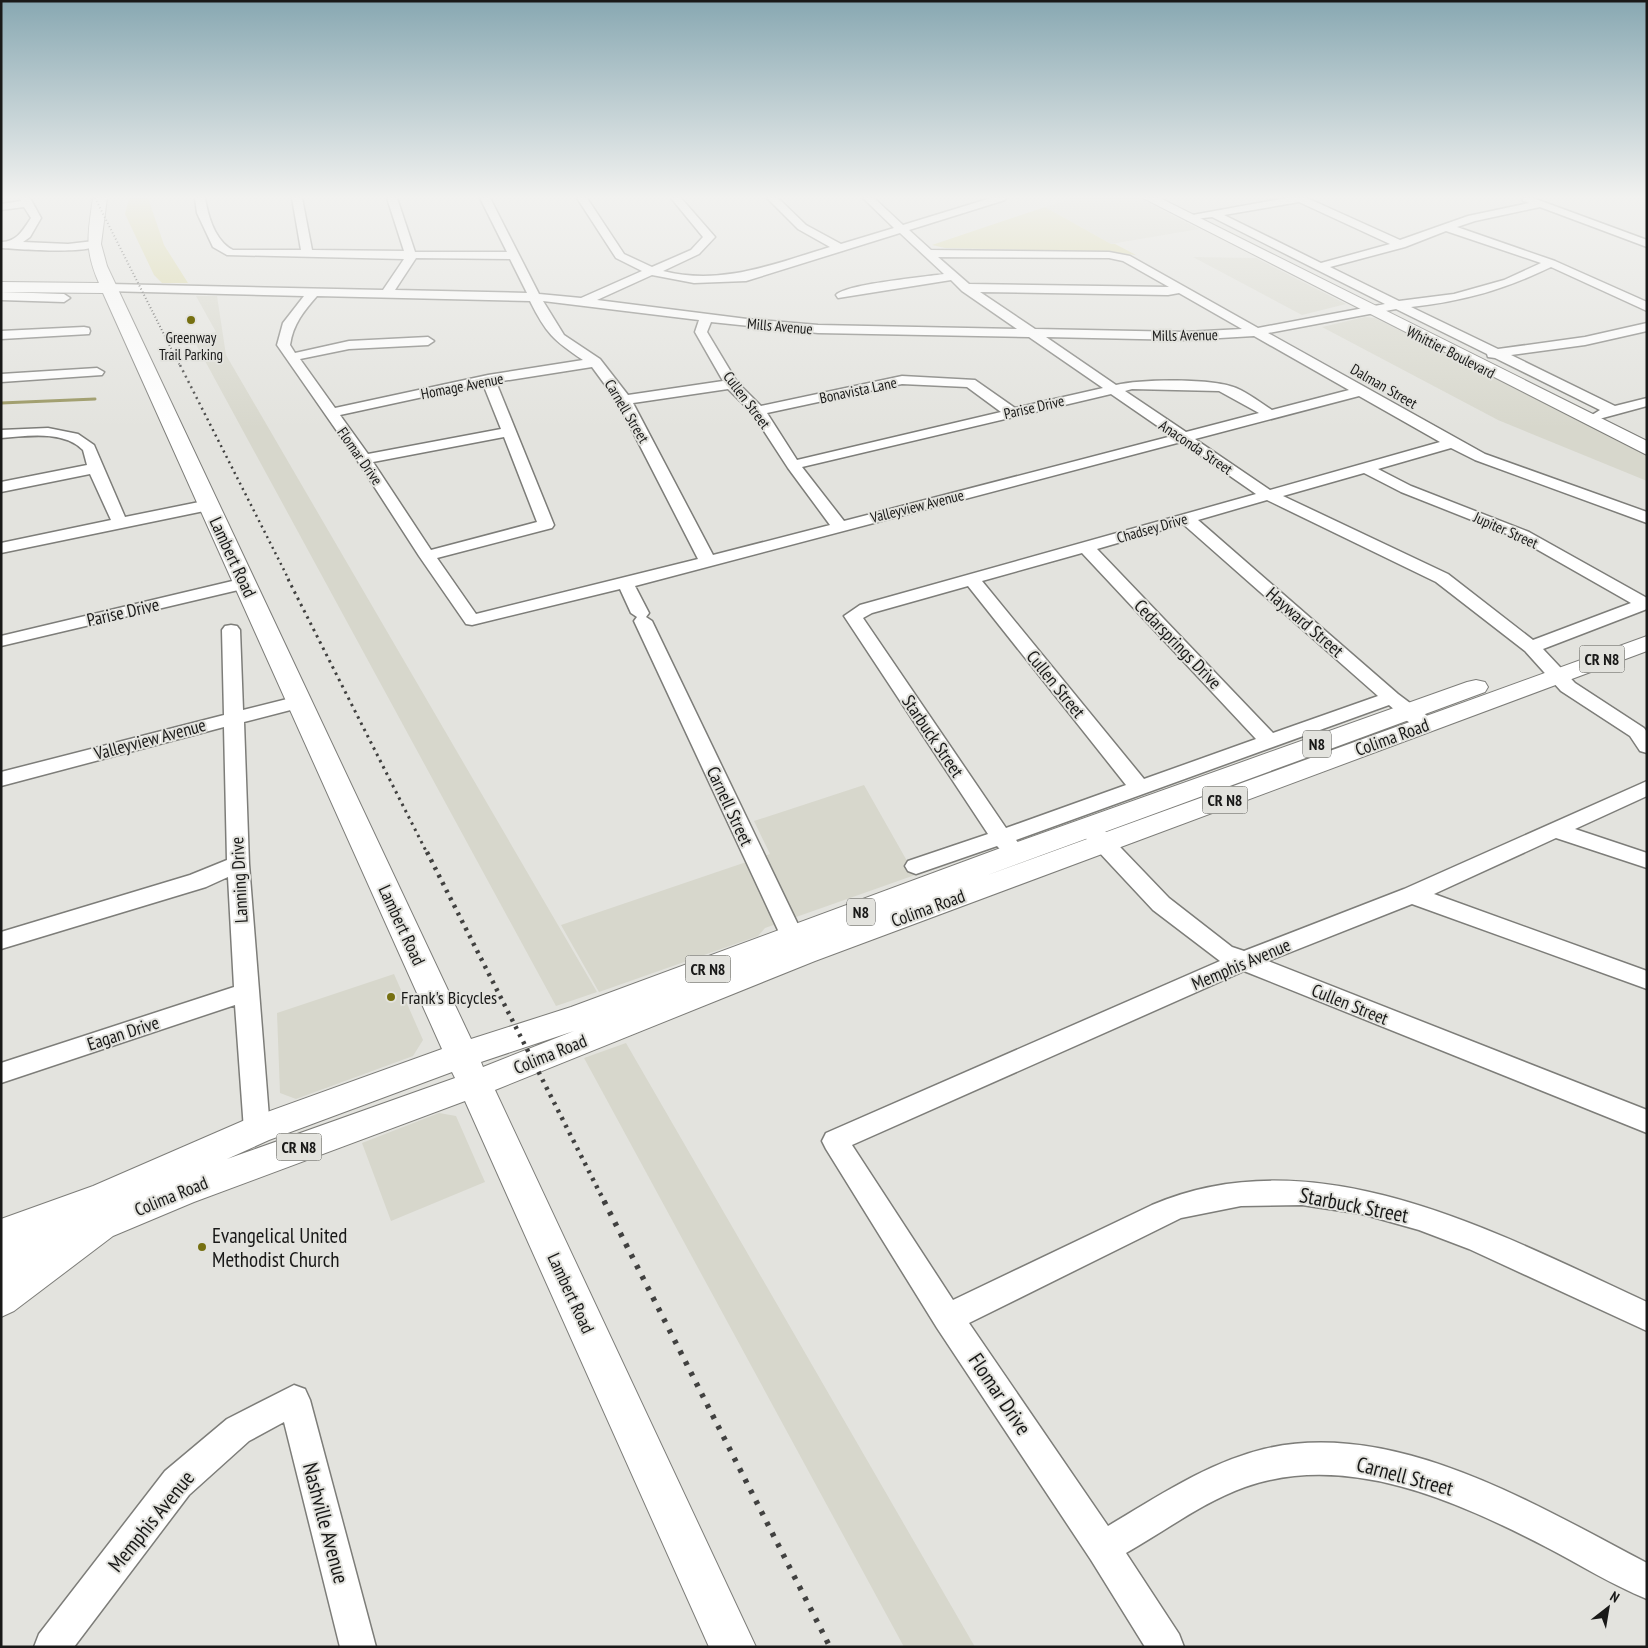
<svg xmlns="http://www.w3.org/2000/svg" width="1648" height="1648" viewBox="0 0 1648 1648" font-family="'PT Sans Narrow',sans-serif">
<rect width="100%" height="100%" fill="#e3e3de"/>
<path fill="#d7d7cc" d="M1069,198H1139L1199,229L1111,244L1045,207L1071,199Z
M1193,257L1256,258L1346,304L1302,315Z
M196,296H217L226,355L597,992L556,1006L192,337L216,332Z
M1365,317L1375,318L1647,455V481L1498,420L1322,327Z
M864,785L915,875L765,928L758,936L599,992L561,925L770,854L754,821Z
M394,974L423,1040L413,1056L296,1099L280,1093L277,1013Z
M626,1043L975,1647H904L584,1058Z
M439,1113L456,1116L485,1182L391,1221L362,1143Z"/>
<path fill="#d8d6a1" d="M129,198H148L164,245L188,283H162L154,275L125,214Z
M1045,207L1111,244H1115L1136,255L1111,252L945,248L932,245Z"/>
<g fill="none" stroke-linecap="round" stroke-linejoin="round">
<path stroke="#989560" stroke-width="3" d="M1,403L95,399"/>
<defs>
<path id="minor" d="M20,198H30L41,218L30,237L23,242L68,244L94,241L100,244C89,255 19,249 1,248V242C17,242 23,230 31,218L24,207L1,210V204L21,201Z
M195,198H205C208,216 215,241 233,250H301L292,198H302L312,250L404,251L387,198H397L415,252H507L480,198H490L539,294L581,298L642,271L616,258L577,198H587L624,254L652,267L691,250L703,237L671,198H681L715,237L699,254L663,271C721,286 774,264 830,247L798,229L767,198H778L806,225L841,244L894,228L863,198H874L903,225L991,198H1006L1005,200L909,230L931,250L1109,252L1130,256L1258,328L1385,304L1212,217L1187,220V216L1286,198H1307L1400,240L1468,216L1529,203L1523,201V198H1533L1647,240V247L1540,207L1475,221L1457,227L1555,261L1647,302V311L1551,267C1503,290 1464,301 1411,307L1498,349L1585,337L1647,323V331L1585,345L1511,355L1615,406L1647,398V406L1599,419L1592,415L1600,410L1495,358L1488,357L1487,354L1396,309L1268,333L1485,454L1647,512V523L1475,460L1451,448L1378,469L1411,486L1529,532L1647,598V609L1543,649L1575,683L1644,728L1647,732V753L1640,751L1630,736L1561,691L1525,651L1436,582L1267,500L1198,520L1398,694L1434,721L1437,725L1434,729C1417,734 1401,715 1389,705L1016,840L1027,853L1024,858C1010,862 1006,855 997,846L916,874L908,871L905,866L908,861L988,834L844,616L860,605L1256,494L1181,442L635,586L649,613L646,617L652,621L804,937L800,943L792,945L784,943L634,621L637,617L631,613L620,589L472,625L466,624L419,556L357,460L277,345L283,323L304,296L105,291L103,288L105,285L109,284L383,290L404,259L227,255L213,247L197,213ZM1299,202L1390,244L1321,263L1224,215ZM1446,231L1541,263L1504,280L1454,294L1399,301L1330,267L1405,247ZM900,233L944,274C925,277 846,284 836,295L838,298L951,280L962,291L1017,329L818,325L747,319L597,300L652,275L694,283L746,281ZM938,257L1109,258L1123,261L1169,287L969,284ZM416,258L510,259L527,293L395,290ZM980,292L1168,295L1179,293L1242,329L1186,332L1035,329ZM317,296L530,301C546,333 553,340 583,360L488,375L335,408L300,359L349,349L428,345L434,341L428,337L349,341L295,353L290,345C293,324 304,311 317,296ZM543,301L699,320L695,332L723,381L628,395L600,359L564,335ZM711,322L818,333L1029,337L1103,388L1015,408L975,380L902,376L761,406L737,382L707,332ZM1254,336L1349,390L1272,410C1261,403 1248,393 1236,388C1213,378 1141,379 1116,385L1046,337L1186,340ZM592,367L617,401L698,559L476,614L437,558L552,528L554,525L496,382ZM483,384L501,429L368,454L340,415ZM902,384L967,387L1001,412L797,460L767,413ZM728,389L753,414L788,468L830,525L713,555L633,403ZM1132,389L1219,391L1259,413L1186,432L1125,391ZM1111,394L1172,436L844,521L802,467ZM1359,396L1440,442L1270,490L1195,439ZM504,437L537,522L431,550L373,462ZM1364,473L1401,492L1517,538L1631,603L1533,640L1448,574L1283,496ZM1183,524L1378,696L1273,733L1097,549ZM1082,553L1256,739L1144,779L982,581ZM968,586L1126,785L1006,828L863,618L872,613Z
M1,292L64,294L70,298L64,302L1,300Z
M84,327L89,328L90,331L89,334L1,339V331Z
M97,368L104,372L102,375L1,382V374Z
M48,428L78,434L94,445L125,517L209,500L217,505L209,510L1,553V543L111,520L90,474L1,492V482L87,465L83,450C63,430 27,436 1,438V430Z
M245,578L251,579L254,583L251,587L1,646V636Z
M231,625L237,626L240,630L243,710L299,696L306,698L309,702L306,706L244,722L249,864L270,1130L266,1138L257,1141L248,1138L244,1130L235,1005L1,1083V1063L234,987L228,877L206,887L1,949V932L190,875L227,860L224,727L1,786V772L224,715L222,630L225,626Z
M1647,781V796L1575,829L1647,853V868L1556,838L1434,894L1647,971V989L1412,904L1268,961L1647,1110V1133L1244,971L852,1145L953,1300L1152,1205C1316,1134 1499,1234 1647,1302V1331L1469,1249L1419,1230L1362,1214L1302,1205L1241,1206L1181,1218L969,1323L1108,1526C1157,1497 1207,1463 1264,1449C1394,1418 1536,1505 1647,1563V1599C1612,1585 1579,1564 1546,1547C1457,1501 1347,1451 1245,1487C1203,1502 1165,1531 1126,1553L1179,1634L1184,1647H1145L1091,1560L937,1328L826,1149L822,1141L826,1133L1220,961L1153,910L1083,835L1080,830L1083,825L1091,823L1099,825L1169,898L1232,947L1244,951L1404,889Z
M294,1385L305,1389L310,1400L376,1647H340L284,1422L249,1441L189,1495L74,1647H34L39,1634L165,1471L227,1419Z"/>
<path id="major" d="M93,198H107L101,244L107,266L471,1039L571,1007L1006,846L1467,682L1476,680L1485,682L1488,687L1485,692L985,876L1647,636V651L815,961L495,1090L756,1647H709L465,1101L194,1202L113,1236L14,1311L1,1317V1219L93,1186L245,1120L442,1049L103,293L1,292V282L99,283C84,249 88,234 93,198ZM574,1031L483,1067L481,1062ZM452,1072L455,1078L227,1159L269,1140Z
M1143,198H1160L1647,441V455Z"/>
</defs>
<use href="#minor" stroke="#7d7d79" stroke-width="3"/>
<use href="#major" stroke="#7d7d79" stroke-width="2"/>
<use href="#minor" fill="#fff" fill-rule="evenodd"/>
<use href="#major" fill="#fff" fill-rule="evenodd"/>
<path stroke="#414140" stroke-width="2" stroke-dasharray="1 2.5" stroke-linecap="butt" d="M95,198L180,366"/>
<path stroke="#414140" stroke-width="2.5" stroke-dasharray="2 4" stroke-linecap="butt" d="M180,365L289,580"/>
<path stroke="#414140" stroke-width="3" stroke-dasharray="2.5 4.5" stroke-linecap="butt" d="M288,579L427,853"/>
<path stroke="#414140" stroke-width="4.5" stroke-dasharray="3 5.5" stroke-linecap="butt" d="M427,852L605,1203"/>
<path stroke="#414140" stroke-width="5.5" stroke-dasharray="4 8" stroke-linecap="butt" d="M604,1201L830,1647"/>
</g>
<linearGradient id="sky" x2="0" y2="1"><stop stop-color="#88a8b2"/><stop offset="0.46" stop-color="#f2f2f0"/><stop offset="1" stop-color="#f2f2f0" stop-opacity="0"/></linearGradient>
<rect width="1648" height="428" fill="url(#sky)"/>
<g fill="#767011" stroke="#e3e3de" stroke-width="2">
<circle cx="191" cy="320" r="5"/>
<circle cx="391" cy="997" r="5"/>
<circle cx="202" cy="1247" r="5"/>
</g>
<g text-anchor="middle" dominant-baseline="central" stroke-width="4" stroke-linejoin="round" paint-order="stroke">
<g font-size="15" fill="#191918" stroke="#e3e3de">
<text transform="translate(780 326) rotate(5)">Mills Avenue</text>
<text transform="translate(1185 335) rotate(-1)">Mills Avenue</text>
<text transform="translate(1451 352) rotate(27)">Whittier Boulevard</text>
<text transform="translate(462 386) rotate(-11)">Homage Avenue</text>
<text transform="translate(1384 386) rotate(30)">Dalman Street</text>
<text transform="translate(858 390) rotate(-12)">Bonavista Lane</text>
<text transform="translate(747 400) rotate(53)">Cullen Street</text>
<text transform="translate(1034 407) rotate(-13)">Parise Drive</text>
<text transform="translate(627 411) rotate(59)">Carnell Street</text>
<text transform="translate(1196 447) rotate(34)">Anaconda Street</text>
<text transform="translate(360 456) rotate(55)">Flomar Drive</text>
<text transform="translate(917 506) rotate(-14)">Valleyview Avenue</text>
<text transform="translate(1152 528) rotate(-16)">Chadsey Drive</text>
<text transform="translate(1506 530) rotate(24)">Jupiter Street</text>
</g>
<g font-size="15" fill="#191918" stroke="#e3e3de">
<text x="191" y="337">Greenway<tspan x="191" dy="17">Trail Parking</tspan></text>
</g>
<g fill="#e3e3de" stroke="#565653" stroke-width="1">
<rect x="1579.5" y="645.5" width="45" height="27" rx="4"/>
<rect x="1303" y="730.5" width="28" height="27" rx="4"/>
<rect x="1202.5" y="786.5" width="45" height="27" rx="4"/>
<rect x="847" y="898.5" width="28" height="27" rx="4"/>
<rect x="685.5" y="955.5" width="45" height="27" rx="4"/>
<rect x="276.5" y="1133.5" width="45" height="27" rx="4"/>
</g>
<g font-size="16" font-weight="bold" fill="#191918">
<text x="1602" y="659">CR N8</text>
<text x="1317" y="744">N8</text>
<text x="1225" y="800">CR N8</text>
<text x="861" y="912">N8</text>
<text x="708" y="969">CR N8</text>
<text x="299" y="1147">CR N8</text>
</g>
<g font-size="18" fill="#191918" stroke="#e3e3de">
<text transform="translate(233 557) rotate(65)">Lambert Road</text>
<text transform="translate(123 612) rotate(-13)">Parise Drive</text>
<text transform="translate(1305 622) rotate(41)">Hayward Street</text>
<text transform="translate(1178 644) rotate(46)">Cedarsprings Drive</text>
<text transform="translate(1056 684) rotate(51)">Cullen Street</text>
<text transform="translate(933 736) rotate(56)">Starbuck Street</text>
<text transform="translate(1392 737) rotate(-20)">Colima Road</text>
<text transform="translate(150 739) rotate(-15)">Valleyview Avenue</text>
<text transform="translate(730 806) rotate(65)">Carnell Street</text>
<text transform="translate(239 880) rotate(-93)">Lanning Drive</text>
<text transform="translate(928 908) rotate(-20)">Colima Road</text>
<text transform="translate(402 925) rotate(65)">Lambert Road</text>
<text transform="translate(1241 964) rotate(-23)">Memphis Avenue</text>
<text transform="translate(1350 1004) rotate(22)">Cullen Street</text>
<text transform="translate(123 1033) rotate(-18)">Eagan Drive</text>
<text transform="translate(550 1054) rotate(-22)">Colima Road</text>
<text transform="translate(171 1196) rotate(-22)">Colima Road</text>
<text transform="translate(571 1293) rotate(65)">Lambert Road</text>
</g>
<g font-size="18" fill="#191918" stroke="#e3e3de" text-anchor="start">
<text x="401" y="997">Frank's Bicycles</text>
</g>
<g font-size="21" fill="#191918" stroke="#e3e3de">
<text transform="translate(1354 1205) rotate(11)">Starbuck Street</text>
<text transform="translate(1000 1394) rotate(56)">Flomar Drive</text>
<text transform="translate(1405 1476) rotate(15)">Carnell Street</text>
<text transform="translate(151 1521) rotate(-51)">Memphis Avenue</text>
<text transform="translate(326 1523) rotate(75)">Nashville Avenue</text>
</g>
<g font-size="21" fill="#191918" stroke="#e3e3de" text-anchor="start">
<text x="212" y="1235">Evangelical United<tspan x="212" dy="24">Methodist Church</tspan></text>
</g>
</g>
<rect width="1648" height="1648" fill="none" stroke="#191918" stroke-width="5"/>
<g transform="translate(1608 1608) rotate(31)" stroke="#e3e3de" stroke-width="4" paint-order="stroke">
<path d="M0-4L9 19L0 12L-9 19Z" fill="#191918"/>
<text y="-8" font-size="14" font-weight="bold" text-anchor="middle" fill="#191918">N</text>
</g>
</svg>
